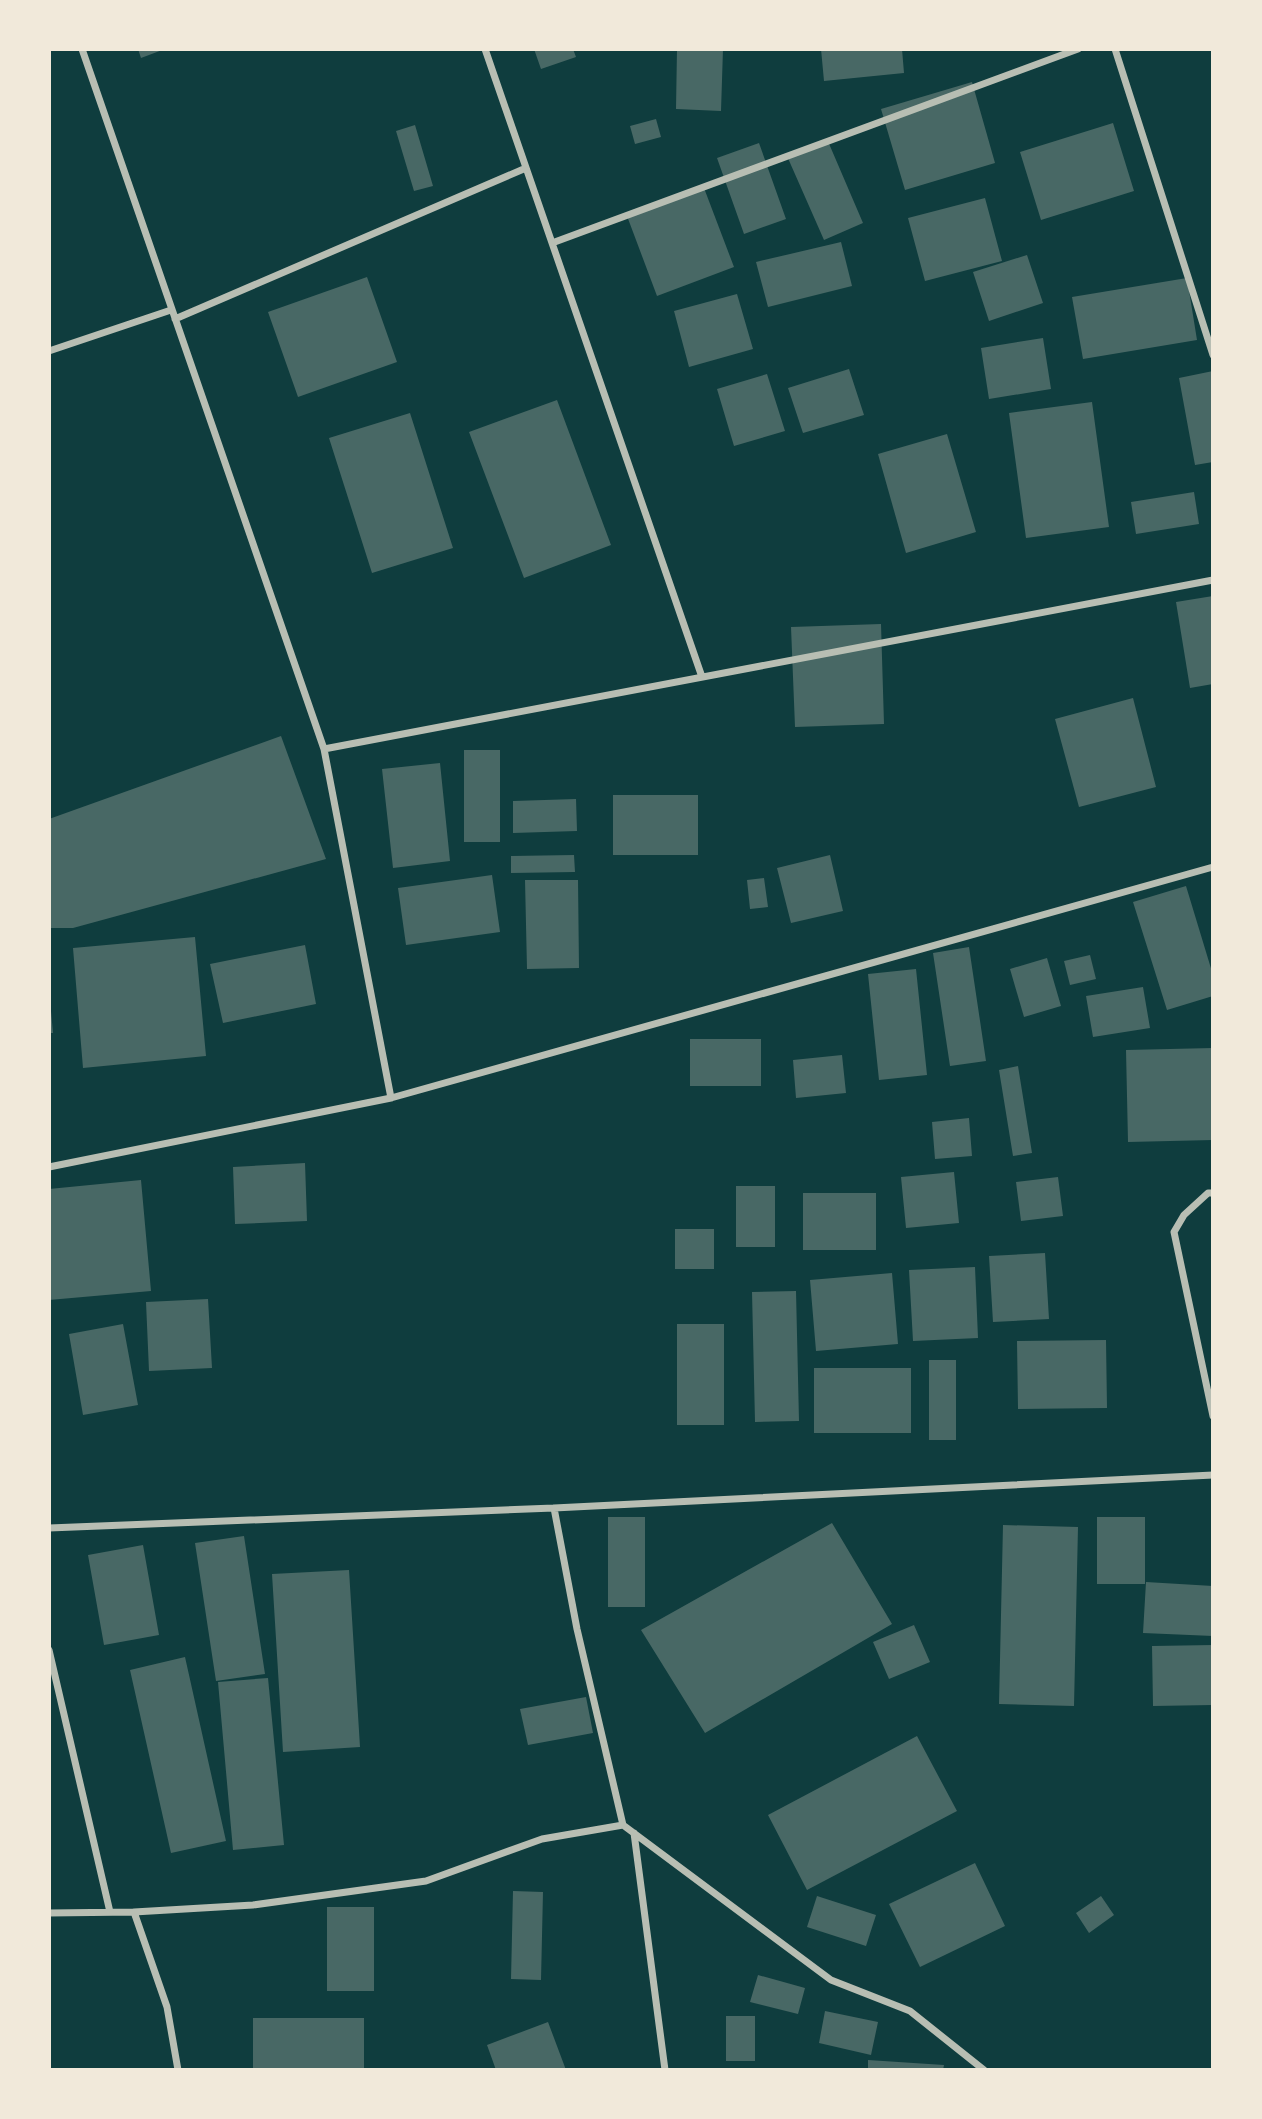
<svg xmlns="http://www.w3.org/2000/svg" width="1262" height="2119" viewBox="0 0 1262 2119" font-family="Montserrat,sans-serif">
<rect width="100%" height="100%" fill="#0f3d3e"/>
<path fill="#486865" d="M138,49H165L141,58Z
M534,49H573L576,57L541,69Z
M677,49H723L721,111L676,109Z
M821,49H902L904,73L824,81Z
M972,82L995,163L905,190L881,109Z
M656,119L661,137L635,144L630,126Z
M1113,123L1134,191L1041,220L1020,152Z
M415,125L433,186L414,191L396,131Z
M827,139L863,223L824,240L787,156Z
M759,143L786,219L744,234L717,158Z
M704,188L734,267L657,296L627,216Z
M985,198L1002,261L925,281L908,218Z
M841,242L852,286L768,307L756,262Z
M1027,255L1043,303L989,321L973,272Z
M367,277L397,362L298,397L268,312Z
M1187,278L1197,340L1083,359L1072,297Z
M737,294L753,349L689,367L674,311Z
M1043,338L1051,389L989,399L981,348Z
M849,369L864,415L803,433L788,388Z
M1213,371V462L1195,465L1179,378Z
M767,374L785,431L734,446L717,389Z
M557,400L611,545L524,578L469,432Z
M1092,402L1109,527L1026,538L1009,413Z
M410,413L453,548L372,573L329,438Z
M947,434L976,532L906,553L878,454Z
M1194,492L1199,524L1136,534L1131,502Z
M1213,596V684L1190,688L1176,602Z
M881,624L884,724L795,727L791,627Z
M1133,698L1156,787L1079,807L1055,719Z
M281,736L326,859L73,928H49V819Z
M464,750H500V842H464Z
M440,763L450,861L393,868L382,769Z
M613,795H698V855H613Z
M576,799L577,831L513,833V801Z
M574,855L575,872L511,873V856Z
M830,855L843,911L791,923L777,868Z
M492,875L500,932L406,945L398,888Z
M764,878L768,907L750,909L747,880Z
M525,880H578L579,968L527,969Z
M1186,886L1213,975V996L1167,1010L1133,902Z
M195,937L206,1056L83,1068L73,948Z
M305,945L316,1004L223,1023L210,964Z
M969,947L986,1061L950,1066L933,953Z
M1090,955L1096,979L1070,985L1064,961Z
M1047,958L1061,1006L1024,1017L1010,969Z
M916,969L927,1075L879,1080L868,974Z
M1143,987L1150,1028L1093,1037L1086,996Z
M49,1011H51L53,1033H49Z
M690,1039H761V1086H690Z
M1213,1048V1140L1128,1142L1126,1050Z
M842,1055L846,1093L796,1098L793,1060Z
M1018,1066L1032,1153L1013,1156L999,1070Z
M969,1118L972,1156L935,1159L932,1122Z
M305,1163L307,1221L235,1224L233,1167Z
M954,1172L959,1223L906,1228L901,1177Z
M1058,1177L1063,1216L1021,1221L1016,1182Z
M141,1180L151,1291L49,1300V1189Z
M736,1186H775V1247H736Z
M803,1193H876V1250H803Z
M675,1229H714V1269H675Z
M1045,1253L1049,1319L993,1322L989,1256Z
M975,1267L978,1338L913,1341L909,1270Z
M892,1273L898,1344L816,1351L810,1280Z
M796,1291L799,1421L755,1422L752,1292Z
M208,1299L212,1368L149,1371L146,1302Z
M123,1324L138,1405L83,1415L69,1334Z
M677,1324H724V1425H677Z
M1106,1340L1107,1408L1018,1409L1017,1341Z
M929,1360H956V1440H929Z
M814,1368H911V1433H814Z
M608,1517H645V1607H608Z
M1097,1517H1145V1584H1097Z
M832,1523L892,1624L705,1733L641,1630Z
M1003,1525L1078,1527L1074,1706L999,1704Z
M244,1536L265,1674L216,1681L195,1543Z
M143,1545L159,1635L104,1645L88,1555Z
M349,1570L360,1747L283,1752L272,1574Z
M1146,1582L1213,1586V1636L1143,1633Z
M914,1625L930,1662L889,1679L873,1642Z
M1213,1645V1705L1153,1706L1152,1646Z
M185,1657L226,1841L171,1853L130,1670Z
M268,1678L284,1845L233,1850L218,1682Z
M586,1697L593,1733L528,1745L520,1709Z
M917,1736L957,1811L807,1890L768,1815Z
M975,1863L1005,1926L920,1967L889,1904Z
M513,1891L543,1892L541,1980L511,1979Z
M817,1896L876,1915L866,1946L807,1927Z
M1101,1896L1114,1915L1089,1933L1076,1913Z
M327,1907H374V1991H327Z
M758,1975L805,1988L798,2014L750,2002Z
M825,2011L878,2022L871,2055L819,2043Z
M726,2016H755V2061H726Z
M253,2018H364V2070H253Z
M548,2022L566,2070H496L487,2045Z
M868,2060L944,2065L943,2070H868Z"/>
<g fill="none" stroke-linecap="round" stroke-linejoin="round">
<path stroke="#b8beb3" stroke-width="7" d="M82,49L324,749L391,1098
M485,49L702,677
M1115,49L1213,355
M552,243L1078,49
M175,319L526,168
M49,351L171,310
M324,749L1213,580
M49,1167L391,1098L1213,867
M1213,1193H1208L1184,1215L1174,1232L1213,1416
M49,1528L554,1508L1213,1475
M49,1650L110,1912
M623,1825L831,1980L910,2011L984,2070
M634,1833L665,2070
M134,1912L253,1905L426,1881L542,1839L623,1825L577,1629L554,1508
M49,1913L134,1912L167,2007L178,2070"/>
</g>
<rect width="1262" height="2119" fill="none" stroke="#f1e9da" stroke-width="102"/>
</svg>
